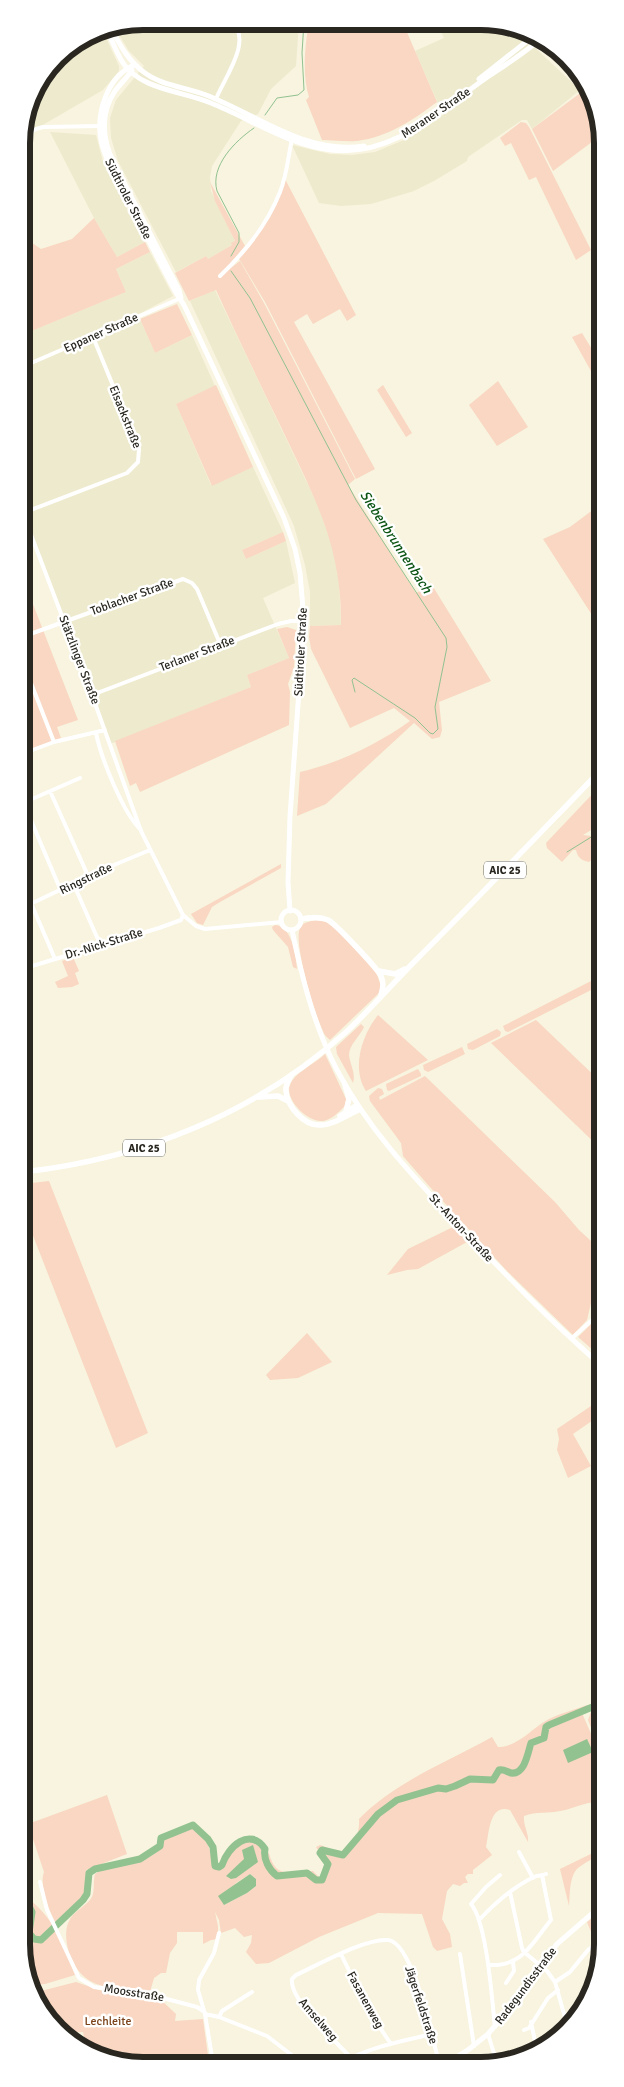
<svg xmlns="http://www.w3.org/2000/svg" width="624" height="2087" viewBox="0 0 624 2087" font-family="Signika,sans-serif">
<rect width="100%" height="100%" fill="#f8f4df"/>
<path fill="#eeeacd" d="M143,21L145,23L147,21L299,22L296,66L271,89L258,114L241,121L212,166L210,177L211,191L235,241L232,245L208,259L206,256L176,272L118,161L111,138L110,118L116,100L144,66L129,51L114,27Z
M437,23L505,24L514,28L580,90L532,129L527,120H522L468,157L467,161L434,181L414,191L371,204L341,206L319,203L292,145L330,154L352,155L375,152L404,140L443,115L415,51L444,38Z
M102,29L119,66V71L103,90L22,137L31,96L57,57L97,30Z
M50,132L96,135L103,162L145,242L117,257L94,218Z
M150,252L173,296L137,315L140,319L155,353L192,335L215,386L176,404L211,485L253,467L283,532L242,550L246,559L286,541L295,583L263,598L289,658L247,675L251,687L110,744L22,511V335L126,292L116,269Z
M215,290L321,512L336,559L339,579L341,625L310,626V592L305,565L294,526L190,301Z"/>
<path fill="#f9d7c2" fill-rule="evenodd" d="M309,22L403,23L437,102C413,120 388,137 357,141C346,142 334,140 322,140L306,100L309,97C302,75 305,45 309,22Z
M583,91C596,104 600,118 600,136L553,171L532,129Z
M521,122L526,123L529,127L591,250L576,260L536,177L529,180L511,143L505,146L500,138Z
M285,179L356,315L347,321L340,309L313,324L307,314L294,322L375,469L356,479L265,302L238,257L272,209Z
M210,182L245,246L220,276L228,289L220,276L240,261L264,303L355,479L348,485L416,593L432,585L491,681L439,702L442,730L440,737L432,739L414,723L326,804L297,816L300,772C339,763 378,744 410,721L394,708L350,728L311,649L309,637L310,626L341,625C342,545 314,497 281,427C259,382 237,336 216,290L189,301L175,273L206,256L208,259L232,245L231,243L235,241L215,201Z
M22,202L26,239L41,249L72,239L94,218L117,257L145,242L150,252L116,269L126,292L22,335Z
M177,304L192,335L155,353L140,319Z
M582,333L601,364V389L572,337Z
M498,381L528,427L497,446L469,405Z
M216,385L253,467L212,486L176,404Z
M383,385L412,433L406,437L377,390Z
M594,509L601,521V629L543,539L570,527Z
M283,532L286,541L246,559L242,550Z
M22,581H24L78,720L57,727L61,738L22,752Z
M287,627L296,630L294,667L288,684L290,692L289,725L140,792L136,783L130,786L115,741L251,687L247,675L289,658L277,629Z
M601,785V824L583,835L591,836L600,831L601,837L591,845L598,854L589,862C581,860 578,858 576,850H573L562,862L547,848L546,843Z
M281,864V868L220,902L212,907L203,925L197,923L191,914Z
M317,920L326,922L335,928L376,972L381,986L380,992L330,1040C327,1037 324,1035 323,1031C315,1015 293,943 300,928C303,922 311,921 317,920Z
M275,925C292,926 296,956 297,969L293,967L288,947L273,930L272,927Z
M73,957L79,971L75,973L79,984L72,987L58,988L55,982L68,976L62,961Z
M593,980L597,982V987L508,1032L505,1031L503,1026Z
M378,1015L428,1060L366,1091C351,1068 362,1035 378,1015Z
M536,1020L602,1083V1150L491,1043Z
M361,1024L364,1027C360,1036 349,1045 349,1055C350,1065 356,1073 353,1083L337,1054L336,1047Z
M497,1029L501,1032L500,1036L473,1050L468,1049L467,1044Z
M462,1047L465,1054L428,1072L424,1070L423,1065Z
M325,1054L346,1099L345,1106C339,1112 331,1120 323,1121C308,1123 284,1099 290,1085C295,1072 315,1064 325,1054Z
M418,1069L421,1074V1076L389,1091L387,1090L386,1084Z
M425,1076L555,1202L579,1230L602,1251V1278L594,1290L587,1320L573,1335L507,1271L429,1186L403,1156L401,1143L370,1101L369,1096L378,1088L382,1089L384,1094L379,1097L380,1100Z
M49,1181L148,1433L116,1448L23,1210V1184Z
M453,1227L467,1242L418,1269L407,1270L387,1275L408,1249Z
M592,1323L602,1332V1358L578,1337Z
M307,1333L332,1362L298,1378L270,1380L266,1375Z
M591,1406L596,1418L573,1434L591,1466L568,1478L557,1450L559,1439L557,1429Z
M587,1705L588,1708L547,1724L548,1727L549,1725L582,1713L602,1759V1802C585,1801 576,1808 560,1811C548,1814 536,1811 524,1816C523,1826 529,1833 528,1842L510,1810C489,1803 489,1834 486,1847L492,1855L473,1870V1874H468L465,1877L468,1883H464L460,1886L453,1884L447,1891L442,1919L450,1934L452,1947L437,1951L433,1947L422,1914L378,1913L319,1937L269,1963L256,1964L246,1952L251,1943L252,1935L244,1937L235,1928L221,1933L219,1920L215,1912L218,1926V1939L211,1940L203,1944V1932H177V1943L170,1953L166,1973H161L154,1978L150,1992C114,1986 84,1994 69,1953C66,1941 64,1930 70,1919C75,1910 88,1905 92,1897C95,1890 93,1881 95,1874C117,1858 153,1870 164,1840L192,1828C208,1836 212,1853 213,1869L216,1865H220L231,1844L251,1836C274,1843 266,1865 281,1871C289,1874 303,1871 313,1871L320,1878L324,1875L328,1864L316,1847L320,1845C326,1847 334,1851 340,1851C355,1852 360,1830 359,1819C395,1782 447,1762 492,1737L498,1747C518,1747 532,1728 549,1719C561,1713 574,1710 587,1705ZM250,1874L256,1879V1886L247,1893L224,1905L236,1883Z
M602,1707V1755L588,1720L591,1712Z
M107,1795L127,1854L86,1870L85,1896L55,1922C49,1909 39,1887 44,1872L28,1824Z
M599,1850C595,1860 586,1861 578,1868C569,1876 570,1895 569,1906L560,1869Z
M23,1895C54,1916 62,1942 75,1975L45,1984L33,1985L24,1968Z
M602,1911L603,1952L601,1957L587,1922Z
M76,1982L108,1993L135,1994L160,1999L176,2014L175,2021L203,2019L209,2063H119L86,2046L83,2032L62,2033L57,2030L36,1991L45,1990Z"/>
<path fill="#91c290" d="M587,1739L593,1752L568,1763L563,1750Z
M253,1845L258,1862L236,1878L231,1879L226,1876L244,1859L242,1850Z
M250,1874L256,1879V1886L247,1893L224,1905L218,1896Z"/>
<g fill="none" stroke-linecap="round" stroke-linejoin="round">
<path stroke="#91c290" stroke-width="1" d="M265,115L277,98L298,95L304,90L302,53L304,22
M231,256L239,242V233L217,191C210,166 235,141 254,128
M231,271L250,298L356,500L446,638L447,647L435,707L438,729L433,734L430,733L415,718L354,678L352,680L355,692
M567,852L601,831"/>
<path stroke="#91c290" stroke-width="7" d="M23,1911L30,1908L32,1912L29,1933L34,1939L41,1940L83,1900L87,1894L89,1873L95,1869L140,1859L160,1846L161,1838L193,1825L208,1839L213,1847L215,1866L219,1867L222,1865C228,1847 250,1826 265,1849C263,1859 269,1870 277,1876L307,1873L316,1880H322L328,1864L320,1853L322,1850L343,1855L378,1814L397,1800L438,1788L446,1789L455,1786L470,1779L493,1780L499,1770C504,1769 507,1772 511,1773C525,1775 528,1752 531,1743L544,1738L546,1727L549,1725L602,1703"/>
<path stroke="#fff" stroke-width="4" d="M216,99C224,78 253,41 232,22
M21,137L36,129L43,127L102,126
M220,276C244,253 268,223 280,192C287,175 288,157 292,139
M22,367L181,298
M22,511L92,695L141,831L183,915L196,926L205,929L282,922
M23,513L127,473L138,462L139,449L93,337
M22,637L183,579L192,583L197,589L221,646
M22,660L54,742
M92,695L278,624L291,621H304
M96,733C101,758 123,813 141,830
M22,754L54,742L105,730
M50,791L89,878
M22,799L61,891
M23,803L80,778
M22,882L55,959
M74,885L100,944
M22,908L102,870L150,850
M22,969L159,928L181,920L183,915
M571,1339L602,1311
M519,1852L533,1878
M40,1882L47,1910L79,1978L94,1987L148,1994L197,2007L203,2011
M510,1892L522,1948L524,1952L547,1971L555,1982L568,2028
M479,1920C495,1903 513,1887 534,1877C538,1875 541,1876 546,1874
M341,1954L368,2010L391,2044
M460,1954L474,2046
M488,1965C523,1967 531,1944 551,1920L542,1875
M555,1982L570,1972L588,1950L595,1945
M506,1983L514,1971L513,1962
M582,1997L585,2005
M205,2014L219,2017L267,2036L302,2063
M219,2017L222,2011L252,1992
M531,2022L537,2051
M495,2027C492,2000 487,1923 471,1904L486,1887L500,1875
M524,2030L529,2028L548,1998L558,1990
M488,2034L497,2063
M351,2058C337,2042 289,2000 292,1979L296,1975C318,1965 365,1938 388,1940C413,1942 433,2041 439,2063
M213,2063L205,2014L198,1990L199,1980L214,1953L219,1933
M342,2063C369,2047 402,2041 432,2034"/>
<path stroke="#fff" stroke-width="5" d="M106,28C112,40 116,52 123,63C141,90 183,91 211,103C251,119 288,145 331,150C390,157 435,115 479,83C499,69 519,57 538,41
M111,28C120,45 128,61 145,73C163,86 186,87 206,95C258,115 306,155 364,146
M536,40L580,80
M134,65C107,77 96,113 101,140C105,160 117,178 126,196C142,228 158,259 175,291C178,297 182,301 185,307L284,518L295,549L300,573L304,621L290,816L288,882L290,911
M132,70C127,78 120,84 115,91C100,113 102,140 114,163L179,290L181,298
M479,79L531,38
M403,132L432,114
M281 920a10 10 0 1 1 20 0a10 10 0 1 1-20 0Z
M292,930C302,978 314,1026 337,1070C367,1127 410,1173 453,1219C501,1270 549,1320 602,1366
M447,2063L468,2050L488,2034L509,2010L557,1944L602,1905"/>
<path stroke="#fff" stroke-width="5.5" d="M301,919C309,918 319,916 328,920C336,924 377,968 381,976C384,983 383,988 381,995
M379,971L395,974L405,969
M291,1076C289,1080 285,1085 286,1091C287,1106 304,1126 320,1125C333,1125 348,1115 360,1109
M345,1085L349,1099L346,1111
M259,1097L278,1096L288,1101
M340,1116L357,1105
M23,1172C142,1159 256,1113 346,1032C371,1009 393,983 417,959C479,897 540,833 601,770"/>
</g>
<g text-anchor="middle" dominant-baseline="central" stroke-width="5" stroke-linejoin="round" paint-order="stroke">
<g fill="#fff" stroke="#696863" stroke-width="1">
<rect x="484" y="861.5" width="42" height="17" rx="4"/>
<rect x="123" y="1139.5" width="42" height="17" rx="4"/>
</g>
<g font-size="11" font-weight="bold" fill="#292720">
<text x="505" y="870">AIC 25</text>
<text x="144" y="1148">AIC 25</text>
</g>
<g font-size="12" fill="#292720" stroke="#fff">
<text transform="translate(436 113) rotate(-34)">Meraner Straße</text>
<text transform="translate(128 199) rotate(63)">Südtiroler Straße</text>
<text transform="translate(101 333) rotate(-24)">Eppaner Straße</text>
<text transform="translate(125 417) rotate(68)">Eisackstraße</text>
<text transform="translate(132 597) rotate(-20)">Toblacher Straße</text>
<text transform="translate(301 652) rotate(-87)">Südtiroler Straße</text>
<text transform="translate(197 654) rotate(-21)">Terlaner Straße</text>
<text transform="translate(79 660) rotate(69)">Stätzlinger Straße</text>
<text transform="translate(86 879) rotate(-26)">Ringstraße</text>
<text transform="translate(104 944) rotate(-17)">Dr.-Nick-Straße</text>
<text transform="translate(461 1228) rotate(47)">St.-Anton-Straße</text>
<text transform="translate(526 1986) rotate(-53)">Radegundisstraße</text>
<text transform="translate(134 1993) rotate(9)">Moosstraße</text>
<text transform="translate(365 2000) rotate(61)">Fasanenweg</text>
<text transform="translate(421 2005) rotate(72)">Jägerfeldstraße</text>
<text transform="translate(318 2020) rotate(49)">Amselweg</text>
</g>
<g font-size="12" fill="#7a4218" stroke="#fff">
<text x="108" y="2021">Lechleite</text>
</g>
<g font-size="14" font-style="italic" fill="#0b5414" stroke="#fff">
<text transform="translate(396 542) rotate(57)">Siebenbrunnenbach</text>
</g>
</g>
<path d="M0 0H624V2087H0ZM143 30H481A113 113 0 0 1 594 143V1944A113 113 0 0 1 481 2057H143A113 113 0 0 1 30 1944V143A113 113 0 0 1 143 30Z" fill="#fff" fill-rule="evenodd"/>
<path fill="none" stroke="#292720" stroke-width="6" d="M143 30H481A113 113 0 0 1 594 143V1944A113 113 0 0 1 481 2057H143A113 113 0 0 1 30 1944V143A113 113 0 0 1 143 30Z"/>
</svg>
